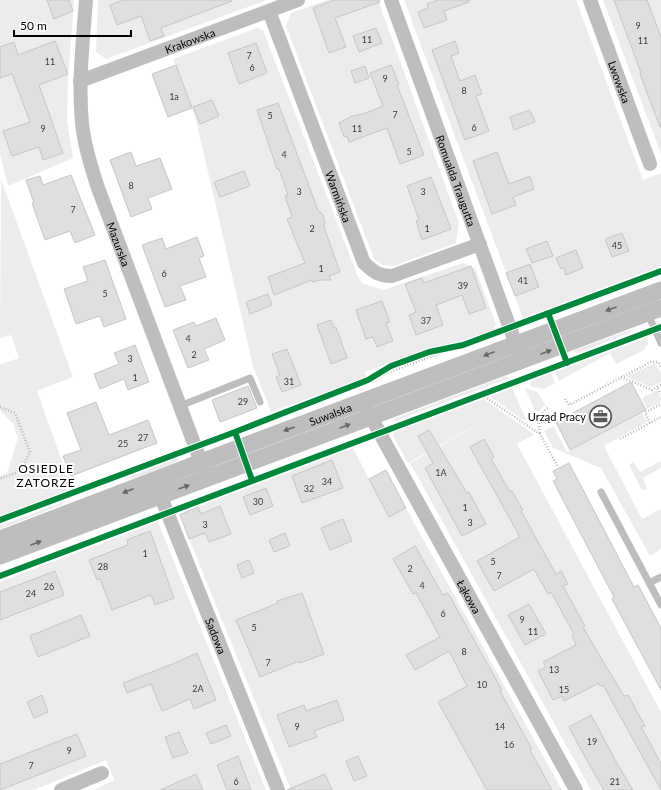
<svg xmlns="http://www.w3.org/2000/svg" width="661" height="790" viewBox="0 0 661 790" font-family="Lato,sans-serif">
<rect width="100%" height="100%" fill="#fff"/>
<path fill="#ececec" d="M0,0H74L68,80L67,121L73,158L8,186L0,154Z
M98,0H267L106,59L96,52Z
M327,0H378L459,223L456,243L394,266L383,265L374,259L286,26L291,13Z
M404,0H576L643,180L661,173V266L523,318Z
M603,0H661V154Z
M257,28L263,30L358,277L362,283L383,290L463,263L475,268L496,324L494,330L459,342L428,350L365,372L367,377L271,412L253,366L195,116L173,59Z
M1,179L73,377L37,391L72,489L0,516V476L7,473L18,438L13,424L0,410V365L1,364L19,358L11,335L0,338Z
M630,330L634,331L578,353L572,351Z
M646,338L648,344L644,350L616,364L610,353L559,381L555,372Z
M655,363L661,372V382L651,387L626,377Z
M551,373L555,383L544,389L530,386L531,381Z
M506,376L510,378L392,422L396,418Z
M512,388L526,419L523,420L490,396Z
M525,388L538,392L545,405L539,411H535Z
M657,390L661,398V402L647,409L642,398Z
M484,399L532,433L533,435L517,444L661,712V790H591L410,463L500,412L408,463L393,436L394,432Z
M642,413L647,422L604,446L642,519L661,509V549L650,556L601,468L553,448L544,431L553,426L567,452Z
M353,448L389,517L406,508L562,790H291L179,514Z
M181,457L174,463L132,479L128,477Z
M661,461V468L643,478L647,489L642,490L630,467V464L633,462L640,472Z
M63,502L62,505L0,529V526Z
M158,522L266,790H94L114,780L106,760L34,790H0V582Z"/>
<path fill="#dfdfdf" stroke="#c7c7c7" d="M47,0H69L73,11L54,19Z
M123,0H232V1L161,28L164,36L150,41L141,16L117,25L110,5Z
M334,0H379L380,2L335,18L346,47L329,53L313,8Z
M438,0H469V2L444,11L447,20L424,28L418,12L428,8L427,4Z
M614,0H647L661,37V127H660L640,74L641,73Z
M376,28L382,43L359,52L353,36Z
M55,41L68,74L39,85L63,153L43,160L39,147L12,156L3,131L30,122L12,74L0,78V47L14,42L18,55Z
M455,41L459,53L451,56L460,81L475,75L482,94L476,96L489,131L465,140L432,50Z
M256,43L267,73L239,84L228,53Z
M176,65L192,108L168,117L152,74Z
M391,65L399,84L397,85L424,155L400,164L387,128L349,142L347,136L344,137L339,123L352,116L363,114L383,106L370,73Z
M365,66L369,78L355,83L351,71Z
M212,100L219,116L200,124L193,107Z
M278,103L318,210L323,215L325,222L324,227L340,272L329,276L331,280H320L313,282L312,280L274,295L268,277L305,263L287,219L292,217L285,196L288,195L279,169H277L257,110Z
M530,110L535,122L514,130L510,117Z
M131,152L136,166L160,158L172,189L148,198L152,209L131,217L110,160Z
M497,152L509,184L530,176L534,189L513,197L516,205L492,214L473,161Z
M244,171L250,186L220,197L214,182Z
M71,175L95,235L75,243L70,231L45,240L32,203H34L26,180L40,176L43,185Z
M431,177L451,229L422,240L416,221L419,220L407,186Z
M622,233L629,251L612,257L605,239Z
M197,237L204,256L199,258L206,277L180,286L186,300L165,307L142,245L162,238L166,249Z
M547,241L553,256L532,263L526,249Z
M576,250L583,268L566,275L564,268L561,269L556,258Z
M105,260L126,319L104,327L100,316L76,324L64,289L88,281L83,267Z
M530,264L539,287L515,296L506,273Z
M471,266L486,308L469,314L462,295L436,305L443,325L416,335L409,315L416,312L405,284L422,278L424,283Z
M268,294L272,305L250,314L246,302Z
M382,301L390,322L386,323L393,341L377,347L373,337L366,339L356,310Z
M216,318L225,340L204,349L209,360L188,368L173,330L194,322L196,326Z
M331,320L334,328L336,327L347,358L331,364L317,325Z
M135,345L149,382L128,390L124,379L100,389L94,374L119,364L114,353Z
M287,349L301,385L282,392L276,377L280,375L272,354Z
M631,382L646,410L570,450L556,422Z
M248,386L257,408L220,422L212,400Z
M96,402L109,435L148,420L157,443L71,476L63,456L81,450L67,413Z
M429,430L467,493L469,492L486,524L462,536L425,468L433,463L418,436Z
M484,439L494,457L491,459L510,492L512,491L523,510L521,511L556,574L561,571L568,584L563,586L585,626L583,627L601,658L624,696L628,695L645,726L641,727L661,763V790L603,685L600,686L599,683L564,701L562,696L553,700L538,671L546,667L543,662L576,645L572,636L574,634L551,592L548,594L534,569L494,591L477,561L520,537L470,447Z
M332,460L343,488L302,503L292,476Z
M569,463L634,587L638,585L661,628V690L612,599L614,597L553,481L557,479L553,471Z
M386,470L406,508L389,517L369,479Z
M266,488L273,506L250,515L243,497Z
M220,506L231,534L209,542L205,533L189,539L180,515L198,507L201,514Z
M343,519L352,541L330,550L321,528Z
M150,531L174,598L155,605L151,595L112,610L100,579L97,580L89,560L128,545L127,540Z
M285,533L290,546L274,552L269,540Z
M415,546L443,595L448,593L502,690L500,691L532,749L530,750L552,790H487L438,702L467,686L449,651L415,670L406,655L440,637L416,593L413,594L393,559Z
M249,560L254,573L242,578L237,565Z
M55,571L64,595L0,620V592Z
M302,593L324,654L300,663L299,661L260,677L236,620L278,603L277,601Z
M529,604L546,634L525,645L508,615Z
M81,615L90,636L38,657L30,636Z
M197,653L216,700L194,709L190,699L162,711L151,684L127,693L123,683L175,663Z
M42,695L48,712L34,718L27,702Z
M337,700L344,720L314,731L317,737L289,747L277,715L304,705L306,711Z
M591,715L618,765L633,790H604L585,757L569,727Z
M226,725L231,736L211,744L206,733Z
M179,732L188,753L173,758L165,737Z
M77,734L86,756L0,790V764Z
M238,756L251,790H227L217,765Z
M358,756L367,776L354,781L346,761Z
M196,774L203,790H160Z
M325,774L332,790H287Z"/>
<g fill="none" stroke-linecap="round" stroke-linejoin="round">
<path stroke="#b9b9b9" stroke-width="2.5" stroke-dasharray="1 2" stroke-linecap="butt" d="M621,377L652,390L657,387
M368,380L463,345
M661,385L657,387L661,394
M482,395L540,434L558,467
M565,399L569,405L651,362H658L661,368
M0,407L15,413L30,452L20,471L0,479
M650,423L645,413L661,404
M540,433C538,423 538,414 548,408
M620,439L661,417"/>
<path stroke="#bebebe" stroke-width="7" d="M647,312L661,343
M180,406L250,378L260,402
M601,492L661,605
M649,583L661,577"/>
<g stroke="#bebebe" stroke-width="14">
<path id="s1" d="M86,0C83,41 78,82 82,123C84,145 91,167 98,188L207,478"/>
<path id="s2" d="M391,0L519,353"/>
<path id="s3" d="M590,0L650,164"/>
<path id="s4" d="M269,11L364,263C374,272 378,276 392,276L480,244"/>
<path id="s5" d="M80,81L298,0"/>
<path id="s6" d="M366,408L576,790"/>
<path id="s7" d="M157,487L278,790"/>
<path d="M61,790L102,773"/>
</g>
<g stroke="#bebebe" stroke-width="17">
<path id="s8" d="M0,539L241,447L661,290"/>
<path d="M0,556L661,308"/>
</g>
<defs>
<path id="cycleway" d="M548,313L567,363
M235,432L368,380L391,366L429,352L463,345L661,271
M0,520L235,432L252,480
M0,576L661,327"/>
</defs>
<use href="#cycleway" stroke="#fff" stroke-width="8"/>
<use href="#cycleway" stroke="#00873e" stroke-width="6"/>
</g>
<defs><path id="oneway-solid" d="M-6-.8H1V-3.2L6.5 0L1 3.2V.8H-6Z"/></defs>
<g fill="#686868">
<use href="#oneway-solid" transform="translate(611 309) rotate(160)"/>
<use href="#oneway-solid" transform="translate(546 352) rotate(-21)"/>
<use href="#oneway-solid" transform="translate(489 354) rotate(159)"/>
<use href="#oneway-solid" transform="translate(345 426) rotate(-21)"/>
<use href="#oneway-solid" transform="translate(289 429) rotate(160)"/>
<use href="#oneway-solid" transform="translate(184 487) rotate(-20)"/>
<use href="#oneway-solid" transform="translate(128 491) rotate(159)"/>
<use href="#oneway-solid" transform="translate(36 543) rotate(-21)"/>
</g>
<defs>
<symbol id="office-ring" viewBox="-11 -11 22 22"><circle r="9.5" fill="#fff" stroke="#595959" stroke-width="1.5"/><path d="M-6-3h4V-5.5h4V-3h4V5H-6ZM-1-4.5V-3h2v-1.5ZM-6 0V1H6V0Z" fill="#595959"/></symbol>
</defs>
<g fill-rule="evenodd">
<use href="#office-ring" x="588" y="404" width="25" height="25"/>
</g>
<g text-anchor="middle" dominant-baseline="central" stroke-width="4" stroke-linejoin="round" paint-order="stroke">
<g font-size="9" fill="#383838">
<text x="638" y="25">9</text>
<text x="367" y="39">11</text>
<text x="643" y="40">11</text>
<text x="249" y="55">7</text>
<text x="50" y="61">11</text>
<text x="252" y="67">6</text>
<text x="385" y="78">9</text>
<text x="464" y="90">8</text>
<text x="174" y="96">1a</text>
<text x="395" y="114">7</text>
<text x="270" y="115">5</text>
<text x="474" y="127">6</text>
<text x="43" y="128">9</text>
<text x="357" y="128">11</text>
<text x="409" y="151">5</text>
<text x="284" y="154">4</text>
<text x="131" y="185">8</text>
<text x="299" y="191">3</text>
<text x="423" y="191">3</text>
<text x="73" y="209">7</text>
<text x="312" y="228">2</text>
<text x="427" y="228">1</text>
<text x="617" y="245">45</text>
<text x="321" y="268">1</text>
<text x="164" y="273">6</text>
<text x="523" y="280">41</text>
<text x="463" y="285">39</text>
<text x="105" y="293">5</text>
<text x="426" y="320">37</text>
<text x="188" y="338">4</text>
<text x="194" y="354">2</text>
<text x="130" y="358">3</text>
<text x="135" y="377">1</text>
<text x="289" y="381">31</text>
<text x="243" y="401">29</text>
<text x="143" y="437">27</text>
<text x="123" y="443">25</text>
<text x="441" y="472">1A</text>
<text x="327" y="481">34</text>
<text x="309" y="488">32</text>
<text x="258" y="501">30</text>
<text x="465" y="507">1</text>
<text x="470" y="522">3</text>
<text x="205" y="524">3</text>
<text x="145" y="553">1</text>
<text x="493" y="561">5</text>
<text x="103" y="566">28</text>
<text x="410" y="568">2</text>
<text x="499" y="575">7</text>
<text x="422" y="585">4</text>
<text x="49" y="586">26</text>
<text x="31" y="593">24</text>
<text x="443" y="613">6</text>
<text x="522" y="619">9</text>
<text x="254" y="627">5</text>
<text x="533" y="631">11</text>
<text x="464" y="651">8</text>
<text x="268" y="662">7</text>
<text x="554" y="669">13</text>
<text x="482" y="684">10</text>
<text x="198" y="688">2A</text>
<text x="564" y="689">15</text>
<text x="297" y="726">9</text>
<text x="500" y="726">14</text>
<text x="592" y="741">19</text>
<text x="509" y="744">16</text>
<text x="69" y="750">9</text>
<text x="31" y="765">7</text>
<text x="236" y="781">6</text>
<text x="615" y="781">21</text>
</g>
<g font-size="11" fill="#000" stroke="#fff">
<text stroke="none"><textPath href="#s5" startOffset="117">Krakowska</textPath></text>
<text stroke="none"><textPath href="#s3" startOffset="87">Lwowska</textPath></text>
<text stroke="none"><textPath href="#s2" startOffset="192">Romualda Traugutta</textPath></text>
<text stroke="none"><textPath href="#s4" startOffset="198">Warmińska</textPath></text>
<text stroke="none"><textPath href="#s1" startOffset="250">Mazurska</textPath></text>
<text stroke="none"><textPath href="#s8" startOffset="353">Suwalska</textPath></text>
<text stroke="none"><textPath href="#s6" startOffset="215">Łąkowa</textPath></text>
<text stroke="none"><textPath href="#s7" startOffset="160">Sadowa</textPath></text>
</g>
<g font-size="11" fill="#000" stroke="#fff" text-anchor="end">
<text x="586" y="416">Urząd Pracy</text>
</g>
<g font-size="12" letter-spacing="1" fill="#000" stroke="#fff">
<text x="46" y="468">OSIEDLE<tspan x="46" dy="14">ZATORZE</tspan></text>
</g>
</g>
<path d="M14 30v6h117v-6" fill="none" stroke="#000000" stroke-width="2"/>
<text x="20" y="30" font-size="12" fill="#000000" stroke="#ffffff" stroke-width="3" paint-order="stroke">50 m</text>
</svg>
